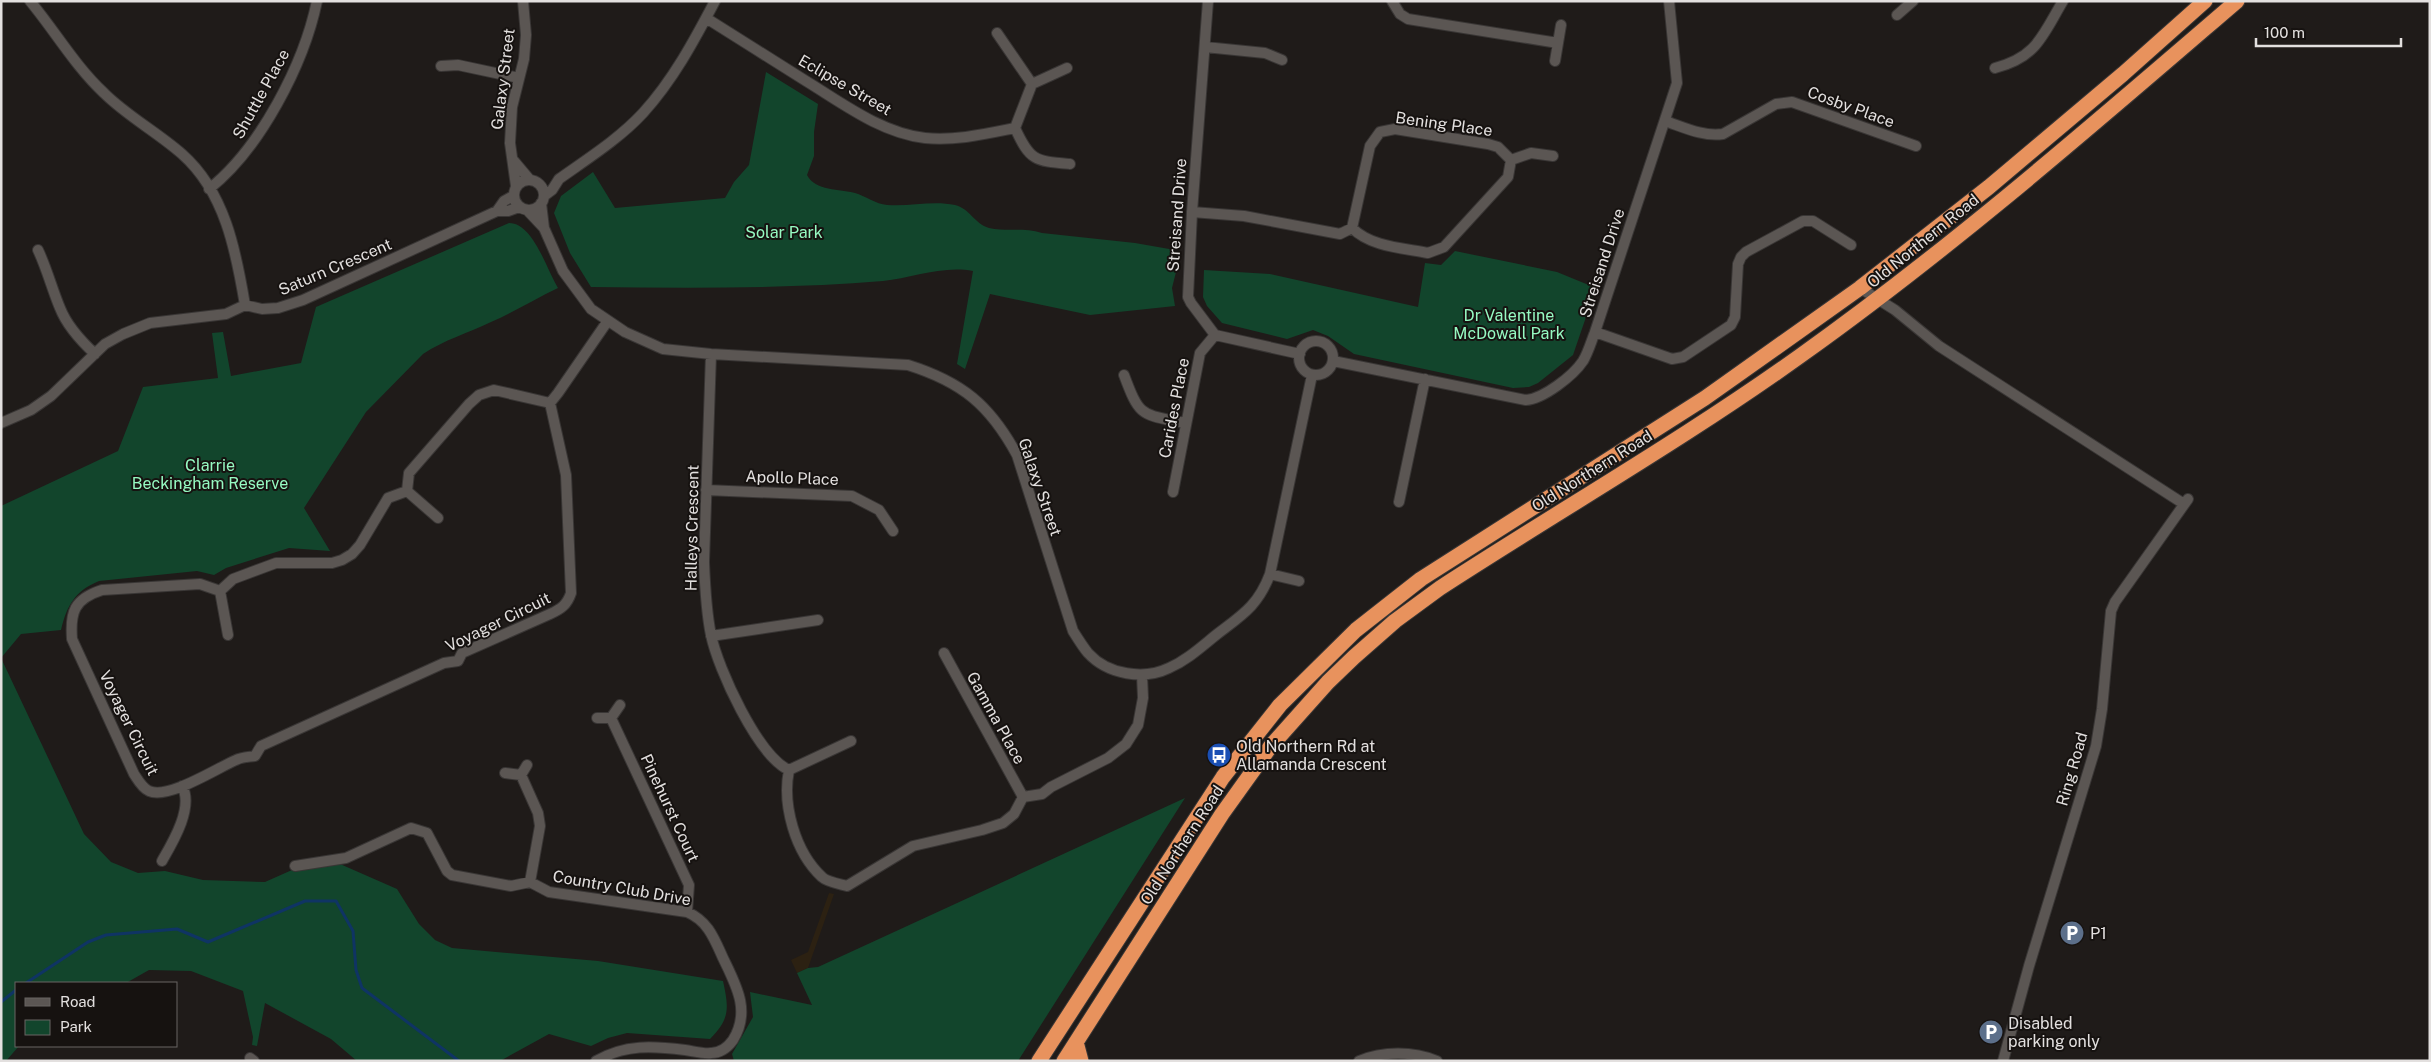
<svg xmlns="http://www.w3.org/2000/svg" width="2431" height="1062" viewBox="0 0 2431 1062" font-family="'Public Sans',sans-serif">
<rect width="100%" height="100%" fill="#1f1b19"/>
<path fill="#2c2112" d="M829,893L834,894L808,968L797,973L791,960L808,952Z"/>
<path fill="#12452c" d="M766,72L818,104L814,132V156L807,175C815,191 840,189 855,193C865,196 876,204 887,205C910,207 932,200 955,205C969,208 975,224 989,228C1007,232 1024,227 1042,233L1135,243L1175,250L1174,266L1176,272L1172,288L1175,306L1090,315L990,294L965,369L957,364L973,271C943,265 912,278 883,281C786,289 688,288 591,287L570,253L554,213L561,196L593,172L615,208L725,198L734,182L749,165Z
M509,223C533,223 546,268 558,288C535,299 514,312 491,322C468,333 444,340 423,354L366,412L304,508L330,551L289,548L226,568L214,575L197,571L99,581C75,591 67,605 61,630L21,634L1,658L84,834L111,862L138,873L165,871L203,880L265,882L292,870L340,864L397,889L419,924L435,940L452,948L598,961L723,981C729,1008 730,1019 710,1039L627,1033L608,1038L591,1046L549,1034L500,1061H357L331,1039L265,1003L257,1046L252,1045L253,1037L243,991L191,971L149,970L126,983H16V1046H19L6,1061H1V506L118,451L143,387L218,378L212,333L223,332L231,376L301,363L316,307Z
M1455,251L1557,272L1596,288L1573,355L1538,383L1529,387L1513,388L1354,354L1328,336L1313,330L1287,339L1222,323L1207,306L1203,297L1204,270L1270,274L1418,307L1425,263L1441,265Z
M1185,798L1018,1061H734L732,1054L753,1017L750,992L812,1005L797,973L808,968L818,967Z"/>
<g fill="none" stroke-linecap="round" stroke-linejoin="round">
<path stroke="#0f3464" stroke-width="3" d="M26,983L88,942L106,935L177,929L208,942L305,901H336L353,931L356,970L362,988L459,1061
M1,1002L16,990"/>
<defs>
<path id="street" d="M30,1C55,31 75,66 104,93C127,116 157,132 182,154C225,192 236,251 245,305
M1208,1L1192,212L1188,297L1191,303L1215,335L1300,354
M1392,1L1400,14L1408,19L1558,43
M1897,15L1913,1
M706,18C739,39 773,60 806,81C842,103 881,133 925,138C955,141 985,134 1015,128
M997,33L1032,84
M1205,47L1265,53L1282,60
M1555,61L1561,25
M441,66L458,65L519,78
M1995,68C2037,57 2042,36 2063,1
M1665,121C1683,127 1703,137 1723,134L1776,104L1792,102L1916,146
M1015,128L1032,84L1067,68
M1015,128C1030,161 1035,161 1070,164
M1511,160L1531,153L1553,156
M514,161L530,180
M514 195a15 15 0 1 1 30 0a15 15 0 1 1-30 0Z
M516,186L510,143L512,107L524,59L526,35L523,1
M209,189C260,149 304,64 317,1
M544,196L552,190L559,179C587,159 619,139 643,113C673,80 694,41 715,1
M541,203L544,228
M527,210L544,228L563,271L591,309L625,332L663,349L711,354L908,365C962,382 990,405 1017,455L1073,631C1078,639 1083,647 1088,653C1108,675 1144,680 1169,668C1187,660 1201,647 1216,635C1242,615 1258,606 1270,574L1312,375
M497,211L504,201L513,196
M1192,212L1244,216L1340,234L1352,228C1371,247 1403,248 1428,253L1444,247L1508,177L1511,160L1498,147L1488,144L1395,129L1380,132L1370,146L1352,228
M38,250C47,269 52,289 60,308C67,326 81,341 95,354
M1860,288L1895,310L1939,346L2184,504
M1595,332L1672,359L1683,357L1731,325L1735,317L1738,264L1741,257L1746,252L1803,221H1813L1851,245
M1299 358a17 17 0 1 1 34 0a17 17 0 1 1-34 0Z
M711,354L704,562C705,587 706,611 711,635C718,669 758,756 789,770C782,805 795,852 822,877C827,882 840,884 847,886L913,846L982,830L1003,823L1014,814L1023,797L1042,794L1051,787L1108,758L1126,744L1138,725L1143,698L1142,675
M1333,361L1526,400C1543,399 1573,376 1583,361C1588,353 1591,342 1595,332L1677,83L1669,1
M1124,375C1140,418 1141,414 1185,423
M494,390L550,403L566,475L571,593C567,605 561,609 550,614L462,653L458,661L444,663L261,746L255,756C248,757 241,757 236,760C217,768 168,800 149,791C142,788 138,780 134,774L72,639C70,612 74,599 102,590L200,584L220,591L233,579L276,563H332L342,560L352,554L360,545L388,498L407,491L409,473L469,404L479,395Z
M550,403L558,393L607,322
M1,423L31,410L51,396L105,344L123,334L150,323L226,314L245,305L262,309L278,308L303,300L497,211H508L519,207
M706,490L852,496L879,510L893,531
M407,491L438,518
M1173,492L1200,353L1215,335
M1399,502L1425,379
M1270,574L1299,581
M220,591L228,635
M711,636L818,620
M944,653L1023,797
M597,718H611L620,705
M611,718L689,885L687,912
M789,770L851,741
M505,773L521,775L527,765
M521,775L538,813L540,826L530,882
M162,861C173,842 194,807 182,786
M295,866L346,858L411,828L427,833L447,871L452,875L511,886L530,882L549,892L687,912C708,921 714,938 723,958C736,985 751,1011 733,1040C728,1047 720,1053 711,1053C703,1054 693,1051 685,1050C653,1046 625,1044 596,1061
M250,1058L254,1061
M1359,1061C1383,1051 1413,1051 1437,1061
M2003,1061L2029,966L2096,746L2102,709L2111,611L2115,602L2188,499"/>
<path id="highway" d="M1076,1042L1081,1061
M1039,1061L1223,777L1280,705L1356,630L1421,579L1705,398L1860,288L1989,187L2123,74L2205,1
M1064,1061L1222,814L1270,747L1328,682L1354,657L1395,621L1440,588C1560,510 1684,439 1800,356C1953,247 2095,123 2237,1"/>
</defs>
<use href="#street" stroke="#393635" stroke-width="12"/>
<use href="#highway" stroke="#393635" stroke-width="17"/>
<use href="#street" stroke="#5b5653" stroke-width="10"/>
<use href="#highway" stroke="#e8925d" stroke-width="15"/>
</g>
<defs>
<symbol id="bus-disc" viewBox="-11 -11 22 22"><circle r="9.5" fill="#1a4fb4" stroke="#161210"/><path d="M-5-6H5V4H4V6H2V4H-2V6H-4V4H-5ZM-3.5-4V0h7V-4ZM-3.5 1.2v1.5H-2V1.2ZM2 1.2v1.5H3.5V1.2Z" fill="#fff"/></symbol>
<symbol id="parking-disc" viewBox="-11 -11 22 22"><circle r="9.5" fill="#5c6f8a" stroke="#161210"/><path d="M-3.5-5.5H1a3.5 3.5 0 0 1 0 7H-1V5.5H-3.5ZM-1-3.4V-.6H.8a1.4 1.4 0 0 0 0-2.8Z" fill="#fff"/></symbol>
</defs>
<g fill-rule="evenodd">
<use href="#bus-disc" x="1205" y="741" width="28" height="28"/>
<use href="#parking-disc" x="2058" y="919" width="28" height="28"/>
<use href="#parking-disc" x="1977" y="1018" width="28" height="28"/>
</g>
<g text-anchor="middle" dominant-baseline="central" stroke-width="4" stroke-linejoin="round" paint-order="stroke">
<g font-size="16" fill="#e3e0df" stroke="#161210">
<text transform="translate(503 79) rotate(-83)">Galaxy Street</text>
<text transform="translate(845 85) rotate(30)">Eclipse Street</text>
<text transform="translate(261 94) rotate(-61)">Shuttle Place</text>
<text transform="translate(1851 107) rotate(20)">Cosby Place</text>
<text transform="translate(1444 124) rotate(8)">Bening Place</text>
<text transform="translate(1177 215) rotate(-86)">Streisand Drive</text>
<text transform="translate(1923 241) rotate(-39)">Old Northern Road</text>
<text transform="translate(1602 263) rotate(-72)">Streisand Drive</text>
<text transform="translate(335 267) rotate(-23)">Saturn Crescent</text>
<text transform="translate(1174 408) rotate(-79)">Carides Place</text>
<text transform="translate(1592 471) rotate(-32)">Old Northern Road</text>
<text transform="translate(792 478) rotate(2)">Apollo Place</text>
<text transform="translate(1040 487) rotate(71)">Galaxy Street</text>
<text transform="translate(692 528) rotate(-89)">Halleys Crescent</text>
<text transform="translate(498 622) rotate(-26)">Voyager Circuit</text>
<text transform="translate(996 718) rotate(61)">Gamma Place</text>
<text transform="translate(129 723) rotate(64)">Voyager Circuit</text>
<text transform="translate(2072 769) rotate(-74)">Ring Road</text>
<text transform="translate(670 808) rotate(65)">Pinehurst Court</text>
<text transform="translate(1182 845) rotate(-57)">Old Northern Road</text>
<text transform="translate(622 888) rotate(10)">Country Club Drive</text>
</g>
<g font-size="16" fill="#96fac2" stroke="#161210">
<text x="784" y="232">Solar Park</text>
<text x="1509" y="315">Dr Valentine<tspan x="1509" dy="18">McDowall Park</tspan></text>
<text x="210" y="465">Clarrie<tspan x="210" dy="18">Beckingham Reserve</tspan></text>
</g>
<g font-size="16" fill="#e3e0df" stroke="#161210" text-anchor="start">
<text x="1236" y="746">Old Northern Rd at<tspan x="1236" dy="18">Allamanda Crescent</tspan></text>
<text x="2090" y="933">P1</text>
<text x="2008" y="1023">Disabled<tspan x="2008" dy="18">parking only</tspan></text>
</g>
</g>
<rect width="2431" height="1062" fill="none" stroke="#e3e0df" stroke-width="5"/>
<rect x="15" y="982" width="162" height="65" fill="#161210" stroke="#686463"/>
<rect x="25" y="998" width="25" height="8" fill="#5b5653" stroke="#686463"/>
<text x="60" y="1007" font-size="15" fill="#e3e0df">Road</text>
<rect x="25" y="1020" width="25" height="15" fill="#12452c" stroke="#686463"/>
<text x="60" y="1032" font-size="15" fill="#e3e0df">Park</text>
<path d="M2256 38v8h145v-8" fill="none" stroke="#e3e0df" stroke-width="2.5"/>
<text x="2264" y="38" font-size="15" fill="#e3e0df" stroke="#161210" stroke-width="4" paint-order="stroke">100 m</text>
</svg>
